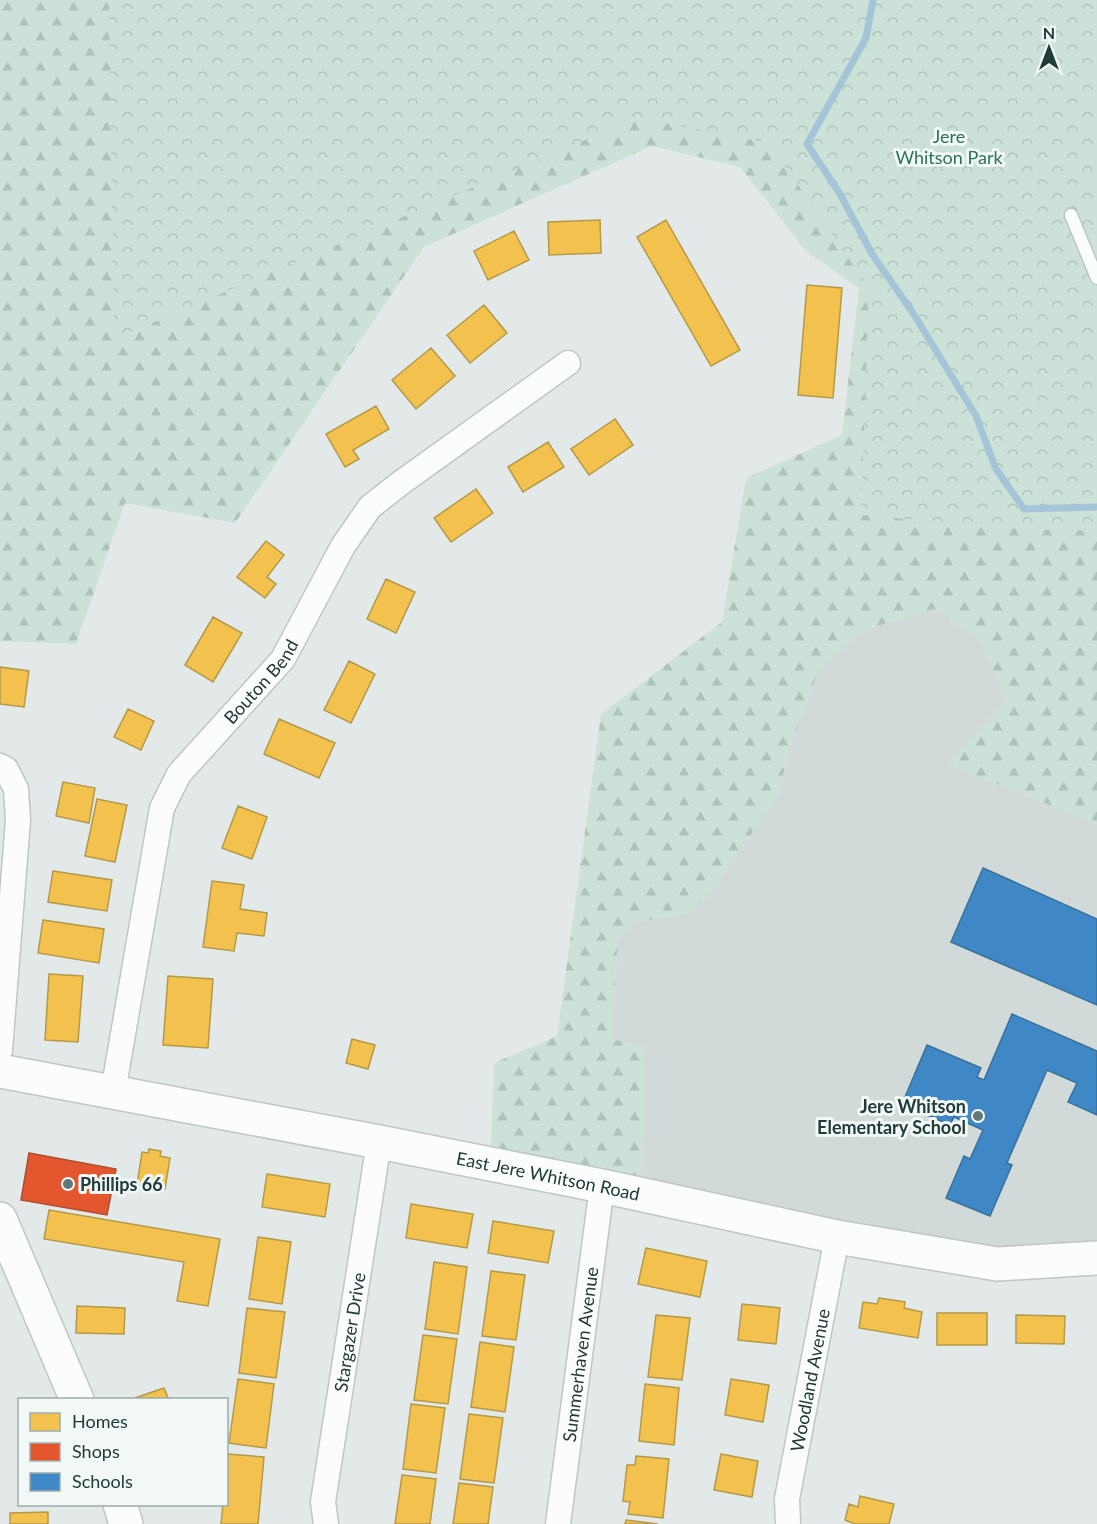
<svg xmlns="http://www.w3.org/2000/svg" width="1097" height="1524" viewBox="0 0 1097 1524" font-family="Lato,sans-serif">
<defs>
<pattern id="forest-firs" width="22" height="20" patternUnits="userSpaceOnUse" patternTransform="scale(1.5)"><rect width="22" height="20" fill="#cce2d8"/><path d="M5 1l3.5 6h-7zM16 11l3.5 6h-7z" fill="#afc3ba"/></pattern>
<pattern id="park-crowns" width="20" height="18" patternUnits="userSpaceOnUse" patternTransform="scale(1.5)"><rect width="20" height="18" fill="#cce2d8"/><path d="M2 6a3 3 0 1 1 6 0M12 15a3 3 0 1 1 6 0" fill="none" stroke="#afc3ba"/></pattern>
</defs>
<rect width="100%" height="100%" fill="#e3e9e8"/>
<path fill="#d1dad8" d="M934,609L979,639L1007,701L947,764L1097,824V1245L993,1248L828,1222L640,1178L644,1128L643,1047L611,1039L618,940L634,923L693,912L717,884L779,794L789,748L819,670L861,631Z"/>
<path fill="url(#forest-firs)" d="M0,0H1020L1097,313V824L947,764L1007,701L979,639L934,609L861,631L819,670L789,748L779,794L717,884L693,912L634,923L618,940L611,1039L643,1046L644,1128L640,1178L491,1147L494,1063L557,1036L601,714L722,622L746,478L842,435L859,288L806,251L740,167L652,146L424,247L235,523L125,503L76,644L0,641Z"/>
<path fill="url(#park-crowns)" d="M109,0H1097V531L1021,529L861,515L869,288L769,143L637,118L114,339Z"/>
<path fill="#f2c14e" stroke="#b39948" stroke-width="1.5" d="M600,220L601,253L549,255L548,222Z
M666,220L740,350L711,366L637,237Z
M514,231L529,260L488,280L474,251Z
M807,285L842,288L833,398L798,395Z
M484,305L507,333L470,363L447,335Z
M431,348L455,376L416,409L392,380Z
M376,406L389,429L353,450L359,459L345,467L326,434Z
M615,419L633,445L589,475L571,449Z
M548,442L564,467L523,492L508,467Z
M476,489L493,513L451,542L434,518Z
M266,541L284,555L267,577L276,584L265,598L237,577Z
M386,579L415,592L396,633L367,619Z
M213,617L242,633L213,682L185,665Z
M349,661L375,674L351,723L324,710Z
M0,667L29,671L24,707L0,704Z
M128,709L154,721L141,750L114,737Z
M279,719L335,743L319,778L264,754Z
M63,782L95,788L89,823L56,816Z
M97,799L127,805L115,862L85,856Z
M238,806L267,817L252,859L222,848Z
M53,871L112,880L107,911L48,902Z
M212,881L244,885L240,909L267,913L264,936L237,933L234,951L203,947Z
M43,920L104,929L99,963L38,953Z
M49,974L83,976L78,1042L45,1040Z
M168,976L213,979L208,1048L163,1045Z
M352,1039L375,1045L368,1069L346,1063Z
M149,1149L161,1151L160,1156L170,1158L165,1189L137,1185L142,1152L148,1153Z
M267,1174L330,1184L325,1217L262,1207Z
M411,1204L473,1214L467,1248L406,1238Z
M49,1210L220,1239L208,1306L177,1301L184,1262L44,1239Z
M493,1221L554,1231L548,1263L488,1253Z
M258,1237L291,1242L282,1304L249,1299Z
M646,1248L707,1261L700,1297L638,1284Z
M434,1262L467,1267L458,1334L425,1329Z
M491,1271L525,1275L516,1340L482,1336Z
M879,1298L905,1302L904,1308L922,1312L918,1338L859,1328L863,1302L877,1304Z
M742,1304L780,1308L776,1344L738,1340Z
M77,1306L125,1308L124,1334L76,1333Z
M247,1308L285,1312L276,1378L239,1373Z
M937,1313H987V1345H937Z
M656,1315L690,1318L682,1380L648,1377Z
M1016,1315L1065,1316L1064,1344L1016,1343Z
M423,1335L457,1339L448,1404L414,1400Z
M480,1342L514,1347L505,1412L471,1407Z
M238,1379L274,1384L266,1448L229,1443Z
M731,1379L769,1385L763,1422L725,1415Z
M645,1384L679,1388L674,1445L639,1441Z
M164,1388L169,1400H129Z
M411,1404L445,1408L436,1473L403,1469Z
M469,1414L503,1418L494,1483L460,1479Z
M227,1454L264,1457L258,1524H221L223,1504H226Z
M721,1454L758,1461L752,1497L714,1490Z
M636,1456L669,1459L663,1518L628,1514L630,1502L623,1501L627,1465H635Z
M402,1475L436,1479L430,1524H395Z
M459,1483L493,1487L488,1524H453Z
M860,1496L894,1504L889,1524H855L845,1520L849,1504L858,1507Z
M48,1512V1524H10V1513Z
M626,1520L658,1524H625Z"/>
<path fill="#e4572e" stroke="#aa4f32" stroke-width="1.5" d="M29,1153L116,1169L107,1215L21,1200Z"/>
<path fill="#3f88c5" stroke="#36719b" stroke-width="1.5" d="M983,868L1097,919V1005L951,942Z
M1012,1014L1097,1051V1115L1068,1102L1077,1083L1047,1070L1007,1163L1012,1165L990,1216L946,1198L964,1156L970,1159L983,1130L954,1117L950,1125L902,1104L927,1045L981,1068L977,1077L984,1080Z"/>
<g fill="none" stroke-linecap="round" stroke-linejoin="round">
<path stroke="#a4c5d7" stroke-width="7" d="M873,0L866,38L807,144L840,194L872,254L913,313L976,416L996,469L1024,509L1097,507"/>
<defs>
<path id="lane" d="M1071,215L1097,278"/>
<g id="street">
<path d="M0,766L6,769L16,789L18,820L0,1050"/>
<path id="s1" d="M113,1092L162,808L179,774L283,659L343,546L370,507L402,482L568,363"/>
<path id="s2" d="M326,1524L323,1502L379,1142"/>
<path id="s3" d="M558,1524L602,1186"/>
<path id="s4" d="M788,1524L787,1499L837,1237"/>
</g>
<g id="secondary">
<path id="s5" d="M0,1071L379,1142L602,1186L837,1237L997,1264L1097,1258"/>
<path d="M0,1219L77,1400"/>
<path d="M120,1504L126,1524"/>
</g>
</defs>
<use href="#lane" stroke="#c0c6c5" stroke-width="15"/>
<use href="#street" stroke="#c0c6c5" stroke-width="27"/>
<use href="#secondary" stroke="#bfc6c5" stroke-width="36"/>
<use href="#lane" stroke="#fbfcfc" stroke-width="12"/>
<use href="#street" stroke="#fbfcfc" stroke-width="24"/>
<use href="#secondary" stroke="#fbfcfc" stroke-width="33"/>
</g>
<g fill="#657877" stroke="#f1f8f6" stroke-width="2">
<circle cx="978" cy="1116" r="6"/>
<circle cx="68" cy="1184" r="6"/>
</g>
<g text-anchor="middle" dominant-baseline="central" stroke-width="6" stroke-linejoin="round" paint-order="stroke">
<g font-size="18" fill="#2c7257" stroke="#f1f8f6">
<text x="949" y="136">Jere<tspan x="949" dy="21">Whitson Park</tspan></text>
</g>
<g font-size="18" fill="#213b3a" stroke="#f1f8f6">
<text stroke="none"><textPath href="#s1" startOffset="450">Bouton Bend</textPath></text>
<text stroke="none"><textPath href="#s5" startOffset="558">East Jere Whitson Road</textPath></text>
<text stroke="none"><textPath href="#s2" startOffset="194">Stargazer Drive</textPath></text>
<text stroke="none"><textPath href="#s3" startOffset="171">Summerhaven Avenue</textPath></text>
<text stroke="none"><textPath href="#s4" startOffset="146">Woodland Avenue</textPath></text>
</g>
<g font-size="18" font-weight="bold" fill="#213b3a" stroke="#f1f8f6" text-anchor="end">
<text x="966" y="1106">Jere Whitson<tspan x="966" dy="21">Elementary School</tspan></text>
<text x="80" y="1184" text-anchor="start">Phillips 66</text>
</g>
</g>
<rect x="18" y="1398" width="210" height="108" fill="#f1f8f6" stroke="#9eacab" stroke-width="1.5"/>
<rect x="30" y="1413" width="30" height="18" fill="#f2c14e" stroke="#9eacab" stroke-width="1.5"/>
<text x="72" y="1428" font-size="18" fill="#213b3a">Homes</text>
<rect x="30" y="1443" width="30" height="18" fill="#e4572e" stroke="#9eacab" stroke-width="1.5"/>
<text x="72" y="1458" font-size="18" fill="#213b3a">Shops</text>
<rect x="30" y="1473" width="30" height="18" fill="#3f88c5" stroke="#9eacab" stroke-width="1.5"/>
<text x="72" y="1488" font-size="18" fill="#213b3a">Schools</text>
<g transform="translate(1049 48)" stroke="#f1f8f6" stroke-width="4.5" paint-order="stroke">
<path d="M0-4.5L10 22L0 15L-10 22Z" fill="#213b3a"/>
<text y="-9" font-size="16" font-weight="bold" text-anchor="middle" fill="#213b3a">N</text>
</g>
</svg>
